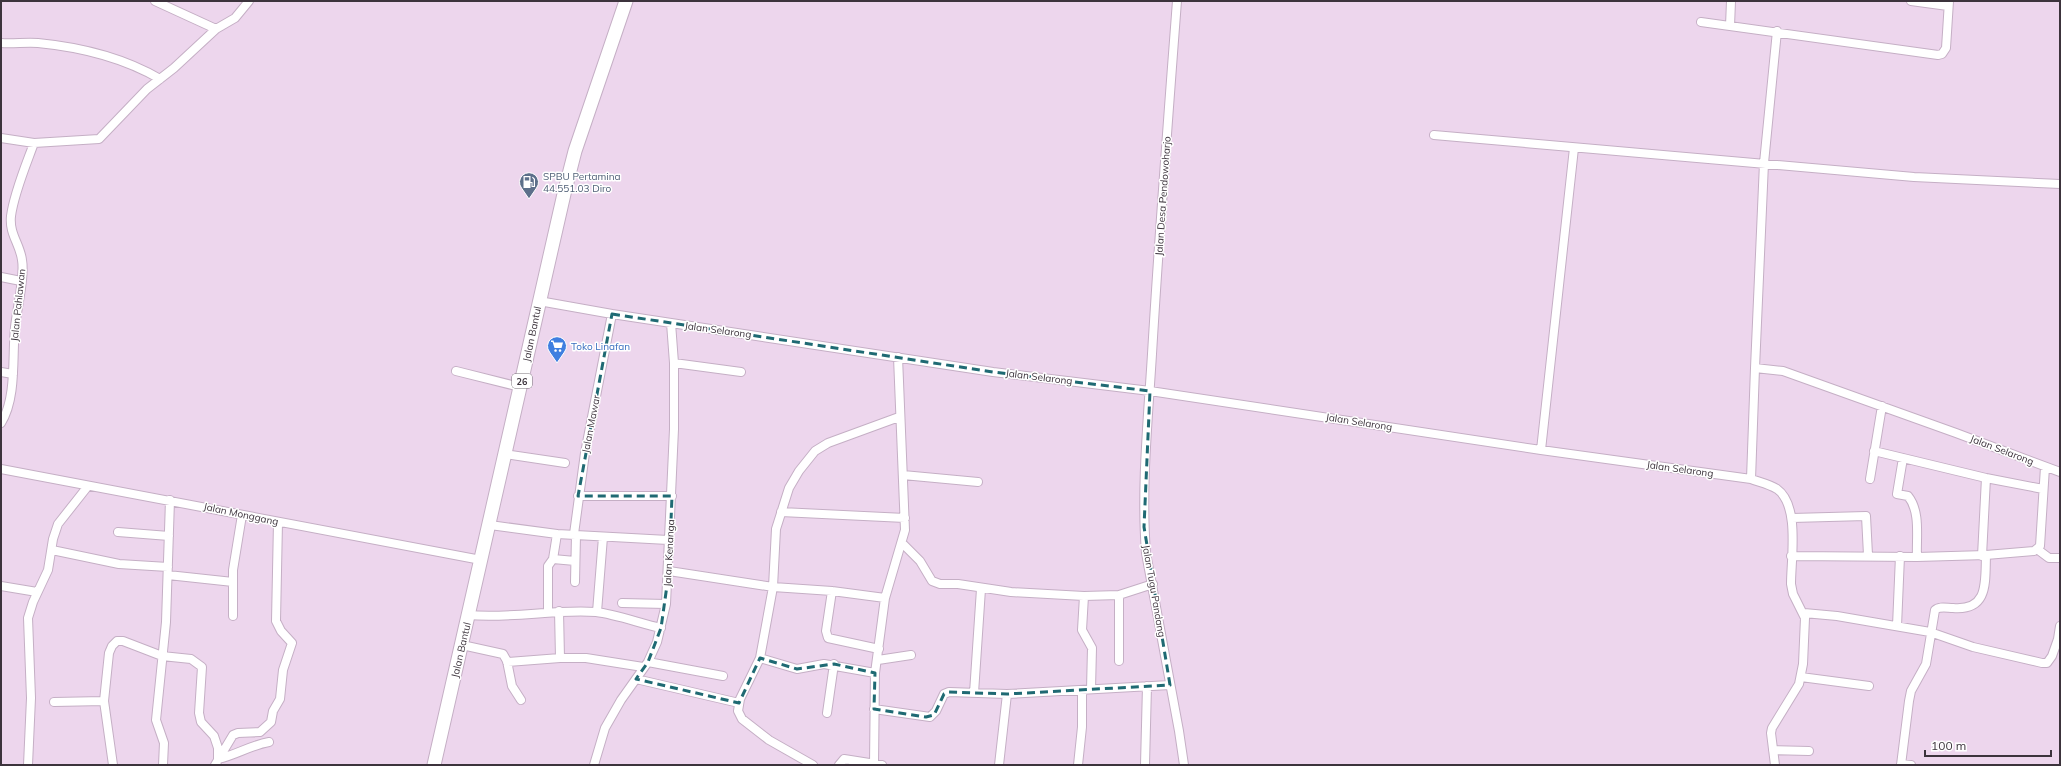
<svg xmlns="http://www.w3.org/2000/svg" width="2061" height="766" viewBox="0 0 2061 766" font-family="Mulish,sans-serif">
<rect width="100%" height="100%" fill="#edd6ed"/>
<g fill="none" stroke-linecap="round" stroke-linejoin="round">
<defs>
<path id="minor" d="M155,1L216,29
M1177,1C1168,119 1159,236 1152,354C1148,420 1141,487 1146,553L1179,731L1184,765
M1911,1L1948,6
M1701,22L1938,55L1942,54L1946,48L1949,1
M1730,26L1731,1
M1,43C13,44 26,42 38,43C79,47 124,58 160,79
M1434,135L1914,177L2060,184
M1,138L34,143L99,139L147,89L174,68L216,29L235,18L249,1
M1,277L21,281
M539,301L612,314L993,372L1150,391L1541,450L1751,479L1755,368L1783,371L1956,433L2060,472
M674,363L741,372
M1755,368L1764,163L1777,31
M456,371L520,387
M1,372L13,374
M1,423C17,398 12,355 15,327C17,308 25,277 22,260C20,244 9,234 11,216C14,193 26,165 34,143
M1541,450L1574,148
M1874,451L1986,478L2043,489
M505,454L565,463
M1903,458L1897,494L1908,496C1921,512 1916,538 1917,557
M1,469L481,560
M903,475L978,482
M1751,479C1759,482 1769,484 1777,489C1800,505 1791,559 1791,584L1793,594L1805,618L1803,664L1799,684L1772,728L1771,733L1775,765
M1870,479L1882,406
M578,496H672
M781,512L905,518
M1792,518L1866,516L1868,555
M490,525L557,534L668,540
M118,532L169,536
M574,534L585,453L612,314
M902,543L920,561L932,581L940,584H958L1011,592L1084,596L1119,595L1153,584
M2037,549L2049,558H2060
M52,550L119,564L168,567
M1791,556L1917,557L1986,555L2034,551L2040,546L2045,467
M1982,556L1986,478
M553,559L575,561
M669,571L773,587L832,591L885,598
M168,575L233,582
M575,582L576,535
M1,586L37,592
M832,591L826,631L828,638L879,649
M1084,596L1082,630L1092,648L1091,689
M622,603L666,604
M559,611L560,658
M548,612V566L553,559L557,534
M597,612L603,537
M1804,613L1837,616L1930,632L1973,647L2042,663H2047L2052,656L2058,639L2060,626
M468,615C513,619 552,609 596,612C615,614 642,624 661,628
M233,616V570L242,515
M1897,626L1900,556
M462,645L503,654L507,661L512,686L521,700
M760,658L797,669L824,664L875,673
M878,660L911,655
M1119,661V595
M507,662L560,658H586L643,667
M648,662L723,676
M1801,677L1869,686
M636,679L739,703
M974,693L981,589
M104,701L113,765
M54,702L104,701L109,653L112,646L117,641H123L162,656L191,659L202,667L199,713L201,722L214,736L218,748V759
M874,709L930,717L936,711L944,694L949,692L1007,694L1170,685
M827,713L834,664
M1773,750L1809,751
M218,759C236,755 251,745 269,742
M874,764L875,673L885,598L905,530L898,357
M1901,764L1911,765
M28,765L31,698L28,618L33,602L48,570L53,539L58,524L88,486
M163,765L164,743L156,720L166,622L170,500
M215,765L233,735L238,733L260,732L271,722L273,711L280,699L283,670L292,643L281,631L276,621L278,522
M594,765L605,728L621,700L648,662L657,642L666,604L674,429V363L671,323
M813,765L769,740L742,719L738,711L740,699L760,658L773,587L776,529L789,488L799,471L815,451L828,443L899,417
M839,765L844,759L882,765
M999,765L1007,694
M1078,765L1082,727V690
M1145,765L1147,686
M1901,765L1909,701L1911,691L1926,664L1935,610C1939,606 1947,608 1953,608C1989,611 1985,582 1986,555"/>
<path id="primary" d="M434,765L564,194L575,151L626,1"/>
</defs>
<use href="#minor" stroke="#c5afc5" stroke-width="10"/>
<use href="#primary" stroke="#c5afc5" stroke-width="15"/>
<use href="#minor" stroke="#fff" stroke-width="8"/>
<use href="#primary" stroke="#fff" stroke-width="13"/>
</g>
<path fill="none" stroke="#1f6a73" stroke-width="3" stroke-dasharray="8 5" stroke-linejoin="round" d="M612,314L993,372L1150,391L1144,527L1170,685L1007,694L949,692L944,694L934,715L926,717L874,709L875,673L834,664L797,669L760,658L739,703L636,679L648,662L661,628L669,571L672,496H578Z"/>
<defs>
<symbol id="fuel-pin" viewBox="-11 -11 22 30"><path d="M0 17L-7.5 6A9.5 9.5 0 1 1 7.5 6Z" fill="#5c6f8a" stroke="#fff"/><path d="M-5.5-6h7V0h2V4h1.3V-2.5L3-4.5l.8-.8L6-3V5H2.5V1h-1V6h-7ZM-4.2-4.7v3.2H.2V-4.7Z" fill="#fff"/></symbol>
<symbol id="supermarket-pin" viewBox="-11 -11 22 30"><path d="M0 17L-7.5 6A9.5 9.5 0 1 1 7.5 6Z" fill="#3f7fe0" stroke="#fff"/><path d="M-6-5.5h2.5l.6 2H6L4.5 2H-2.5L-4.4-4H-6ZM-1.5 3.2a1.3 1.3 0 1 0 .1 0ZM3 3.2a1.3 1.3 0 1 0 .1 0Z" fill="#fff"/></symbol>
</defs>
<g fill-rule="evenodd">
<use href="#fuel-pin" x="518" y="171" width="22" height="30"/>
<use href="#supermarket-pin" x="546" y="335" width="22" height="30"/>
</g>
<g text-anchor="middle" dominant-baseline="central" stroke-width="3" stroke-linejoin="round" paint-order="stroke">
<rect fill="#fff" stroke="#767076" stroke-width="1" x="512" y="374" width="20" height="14" rx="3"/>
<g font-size="9" font-weight="bold" fill="#3c333c">
<text x="522" y="381">26</text>
</g>
<g font-size="10" fill="#4e5e75" stroke="#fff" text-anchor="start">
<text x="543" y="176">SPBU Pertamina<tspan x="543" dy="12">44.551.03 Diro</tspan></text>
</g>
<g font-size="10" fill="#3c333c" stroke="#fff">
<text transform="translate(1163 196) rotate(-86)">Jalan Desa Pendowoharjo</text>
<text transform="translate(18 305) rotate(-84)">Jalan Pahlawan</text>
<text transform="translate(718 330) rotate(8)">Jalan Selarong</text>
<text transform="translate(532 334) rotate(-78)">Jalan Bantul</text>
<text transform="translate(1039 377) rotate(7)">Jalan Selarong</text>
<text transform="translate(1359 422) rotate(9)">Jalan Selarong</text>
<text transform="translate(591 424) rotate(-79)">Jalan Mawar</text>
<text transform="translate(2002 450) rotate(21)">Jalan Selarong</text>
<text transform="translate(1680 469) rotate(8)">Jalan Selarong</text>
<text transform="translate(241 514) rotate(12)">Jalan Monggang</text>
<text transform="translate(669 553) rotate(-87)">Jalan Kenanga</text>
<text transform="translate(1154 591) rotate(80)">Jalan Tugu Pandang</text>
<text transform="translate(461 650) rotate(-77)">Jalan Bantul</text>
</g>
<g font-size="10" fill="#366cbe" stroke="#fff" text-anchor="start">
<text x="571" y="346">Toko Linafan</text>
</g>
</g>
<rect width="2061" height="766" fill="none" stroke="#3c333c" stroke-width="4"/>
<path d="M1925 750v6h126v-6" fill="none" stroke="#3c333c" stroke-width="2"/>
<text x="1931" y="750" font-size="12" fill="#3c333c" stroke="#ffffff" stroke-width="3" paint-order="stroke">100 m</text>
</svg>
